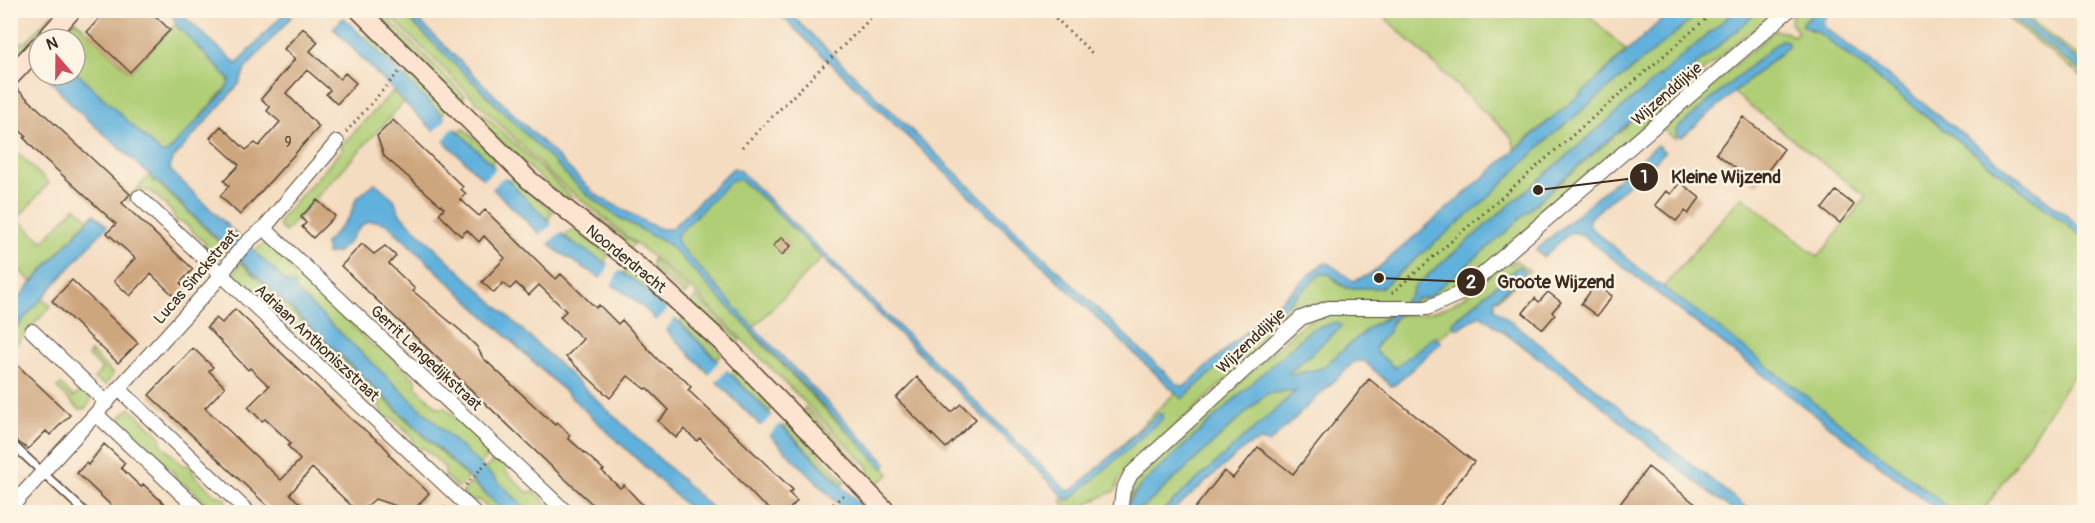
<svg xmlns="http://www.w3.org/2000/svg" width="2095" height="523" viewBox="0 0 2095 523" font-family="Pangolin,sans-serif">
<rect width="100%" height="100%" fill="#fcf5e5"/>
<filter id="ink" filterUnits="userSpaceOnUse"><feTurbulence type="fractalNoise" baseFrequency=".0167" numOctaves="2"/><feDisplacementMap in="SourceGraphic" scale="12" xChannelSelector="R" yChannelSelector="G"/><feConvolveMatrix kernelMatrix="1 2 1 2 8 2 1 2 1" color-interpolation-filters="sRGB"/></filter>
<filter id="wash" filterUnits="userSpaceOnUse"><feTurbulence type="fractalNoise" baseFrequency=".008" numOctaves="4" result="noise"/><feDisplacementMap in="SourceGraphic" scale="24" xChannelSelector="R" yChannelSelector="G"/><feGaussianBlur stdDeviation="1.35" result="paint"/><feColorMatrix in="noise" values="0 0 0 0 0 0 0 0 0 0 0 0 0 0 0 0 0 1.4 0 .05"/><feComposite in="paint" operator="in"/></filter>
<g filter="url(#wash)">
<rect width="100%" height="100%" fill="#f4dcc0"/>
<path fill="#afce75" stroke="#757c4a" stroke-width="1.5" d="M380,11L465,96L459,101L379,19Z
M385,11H401L590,197L618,217L663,240L737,172L822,258L750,331L832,417L886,468L889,475L876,484L865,478L869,471L867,465L690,287L553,177Z
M1378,11H1584L1626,50L1590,86L1515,149L1512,138Z
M1702,11H1735L1413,288L1411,295L1402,304L1326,303L1306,308L1139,459L1119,480L1115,491L1092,501L1080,512H1071L1061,501L1100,467L1175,393L1183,398L1321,274H1329L1341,286L1381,288L1479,206L1550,137Z
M1759,11H1784L1741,38L1700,74L1680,96L1462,287L1444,298L1410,304L1415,299L1428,297Z
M1798,11H1817L1803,22L1806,28L1820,34L2084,238V359L1983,512H1954L1663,287L1742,196L1818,257L1866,197L1734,93L1788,47L1787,41L1781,40L1680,126L1676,130L1677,136L1675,139L1661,128L1774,31L1785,32L1793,36L1798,32L1791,23L1792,15Z
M1998,11H2003L2012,17L2084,73V78Z
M2014,11H2020L2084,61V65Z
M52,14L53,18L11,64V44L26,42Z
M75,20L130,72L176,24L228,75L229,84L175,146L167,153H161L75,71V39H57Z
M370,32L396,59L392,67L364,38Z
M410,74L446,109L443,115L404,79Z
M393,91L404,102L285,232L279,226L281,218L343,149L341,146Z
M481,112L571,197L566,202L479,121Z
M463,128L495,158L491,164L458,132Z
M11,147L49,183L17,219L43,242L75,207L89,219L32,282L13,264L11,266L10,200L14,196L11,192Z
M150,175L152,180H155L227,250L216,260L205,249V243L183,222H176L172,212L152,192L141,189L128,202L127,200Z
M514,177L553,212L548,220L508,181Z
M589,211L634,244L629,250L588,219Z
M574,229L608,255L604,264L564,236Z
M269,241L290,261V268L311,288L318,287L353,320V327L375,348H382L416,380V387L438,408H445L492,451L480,465L254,251Z
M652,259L689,290L684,295L652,268Z
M1515,260L1530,271L1498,299H1495L1524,275L1518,267L1452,322L1454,326L1439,338L1434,337L1399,367L1395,368L1375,351C1376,346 1394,319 1399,315C1452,317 1468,293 1506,261L1512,264Z
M240,262L468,478L457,488L445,476V468L424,448L416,449L413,446V438L392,418L384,419L381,416V408L360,387L352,388L348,385L349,377L328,358L320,359L317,355V347L297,328L289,329L285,326L286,317L265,298L257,299L233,276Z
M627,268L669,303L664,307L645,288L623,274Z
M696,297L740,340L735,346L691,302Z
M42,298L51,306L11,349V333Z
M1330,313L1391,314L1371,326L1322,368L1291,375L1289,373L1342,326L1176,453L1132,495L1130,504L1126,508L1134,480L1305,322Z
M683,318L722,354L717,359L680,322Z
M91,352L113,374L106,385L94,379L102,369L88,356Z
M737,369L772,406L770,412L731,374Z
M61,385L74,397L84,389L91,401L85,409H79L57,388Z
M1296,388L1298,390L1161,512H1130L1146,505L1266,394Z
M805,407L860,464L858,471L803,416Z
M130,408L161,437V444L183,465H190L194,475L215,495L226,498V505L234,512H209L207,504L185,484L175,481V474L152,453H146L114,424Z
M789,423L846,482L842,485L784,427Z
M497,457L506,465V472L527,492L534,491L556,512H530L485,469Z
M472,482L505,512H492L479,500L470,501L462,493Z"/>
<path fill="#61b1dc" stroke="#4e6e7d" stroke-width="1.5" d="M1817,10L1832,11L1823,20L1825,27L2084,229V238L1820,34L1802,25Z
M286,11L292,16L245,69L239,84L171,161L170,170L288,284H295L296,291L530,512H505L156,180L154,182L153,178L75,108L49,79V75H75V71L161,153H167L225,91L230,80L177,26L172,14L180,13L237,64Z
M401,11H409L596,195L649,224L662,229H671L733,168L739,170L1067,491L1074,489L1158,414H1162V419L1070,500L1066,499L764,200L739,179L732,180L677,235V243L744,317L886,463L884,469L669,245L618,217L584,192Z
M776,11H787L1126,336L1178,385L1185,386L1322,264L1328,263L1353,281L1371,274L1590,86L1671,11H1702L1550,137L1479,206L1381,288H1346L1329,274H1321L1182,399Z
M1735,11H1759L1551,189L1503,235L1428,297L1415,299L1391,322L1389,332L1377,343L1375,351L1395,368L1434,337L1441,342L1396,384L1391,386L1364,361L1354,362L1269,443L1259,441L1247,446L1171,512H1161L1297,390L1266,394L1146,505L1130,512H1120C1130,504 1133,495 1141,485L1310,330L1336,322L1342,326L1289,373L1291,375L1322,368L1371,326L1387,318L1411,295L1413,288Z
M2003,11H2014L2084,65V73Z
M344,18L568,240L634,280L653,296L867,512H846L643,307L622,291L557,251L404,102L333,28Z
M1781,40L1787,41L1788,46L1682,137L1677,136L1676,130L1680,126Z
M1657,145L1665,152L1589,219V226L1653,280L1706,318L1954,512H1940L1581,234L1571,232L1543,257L1536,250Z
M375,183L394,199L400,214L431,244L716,512H693L387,224C356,211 356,243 337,252C334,254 330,253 327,254L325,244L350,216L356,199Z
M94,214L107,226L11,333V306Z
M1519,266L1525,271L1524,275L1495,299V309L1752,512H1735L1648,445L1593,398L1480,315L1459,328H1455L1452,323Z"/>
<path fill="#f4dcc0" d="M446,116L457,128L452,129L442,142L432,133L445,121Z
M495,164L508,177L502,178L491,190L482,181L494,171Z
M552,220L565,232L558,234L547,245L538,236L551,226Z
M608,262L622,270L617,273L610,288L599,282L608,268Z
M668,306L681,318L674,319L664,332L654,323L666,312Z
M720,359L731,370H727L715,383L708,376Z
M773,411L785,423L779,425L768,436L759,428L771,417Z"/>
<g id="blocks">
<path fill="#cea67e" d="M107,10H149L170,30L130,72L87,32Z
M303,28L318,42L310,51L340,79L345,73L356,83L337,104L326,94L330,90L307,70L286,93L319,127L240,215L220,196L229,186L224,181L239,165L210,138L221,126L246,150L255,143L259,146L280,122L267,111L270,107L261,99L295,59L284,49Z
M15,87L130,194L122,203L193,269L180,283L185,288L176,298L151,274L130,296L114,281L135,258L107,233L116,224L36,151L24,138L26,136L10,122V88Z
M1743,117L1784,149L1757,185L1716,153Z
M393,120L463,187L461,189L466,194L460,199L479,216L485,210L556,279L561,274L596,308L599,305L618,324L622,320L659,361L683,378L691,387L688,390L793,490L789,493L797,501L786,513L779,510L774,512L758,500L700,438L697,441L684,429L676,438L658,421L669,410L647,388L645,389L628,376L610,398L566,357L583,339L560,317L566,311L539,285L529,295L516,283L510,289L503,283L494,293L482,282L505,258L484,236L479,242L467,230L461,236L439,214L444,208L384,156L377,136Z
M1680,182L1700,198L1688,214L1685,211L1676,221L1655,205L1666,191L1671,194Z
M1836,191L1854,205L1840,223L1822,209Z
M317,200L335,216L313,238L302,227L306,223L301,217Z
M782,237L791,246L782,255L773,246Z
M362,244L374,254L385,246L396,256L389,264L415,289L413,291L461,331L477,347L483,358L555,425L557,422L570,435L568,438L604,470L602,471L620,488L624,485L650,513H602L551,466L341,266Z
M72,280L138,343L118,363L52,301Z
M1596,284L1612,296L1597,316L1581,304Z
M1548,292L1561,302L1552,312L1555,315L1543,329L1523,313L1535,298L1539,302Z
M235,309L351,419L382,444L390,453L389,455L429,493L411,513H403L396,506L375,499L359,513L312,468L290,494L310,513H275L149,395L193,348L213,367L209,371L225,387L205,408L281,480L300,460L288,446L291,443L265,419L262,421L248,407L269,386L250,368L248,370L207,327L216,318L222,323Z
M10,358L70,415L50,435L46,431L28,449L10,436Z
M917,377L951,412L961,404L976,419L946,448L896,398Z
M1369,379L1474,462L1434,513H1191L1224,471L1233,478L1258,447L1293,474Z
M104,444L125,463L121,468L141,487L143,484L174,513H119L77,473L86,463L88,465Z
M1648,467L1707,513H1613Z"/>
</g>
</g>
<g filter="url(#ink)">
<use href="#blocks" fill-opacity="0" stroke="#574536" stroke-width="1.5"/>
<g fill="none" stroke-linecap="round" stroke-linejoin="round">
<defs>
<path id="lane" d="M10,442L85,512"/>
<path id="street" d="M139,197L474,512
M264,228L566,512
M32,331L107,403
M119,389L248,512
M96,414L201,512
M10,508L221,276C233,256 246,241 264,228L337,142
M1120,512L1123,490L1131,474L1301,318L1328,308H1427L1461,293L1789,10"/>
<path id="secondary" d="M359,10L529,180L649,275L729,349L887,512
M46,39L72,10
M10,77L39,46"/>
</defs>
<use href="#lane" stroke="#574536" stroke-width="10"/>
<use href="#street" stroke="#574536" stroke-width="16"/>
<use href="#secondary" stroke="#574536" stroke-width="21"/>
<path stroke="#574536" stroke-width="3" stroke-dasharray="1.5 4.5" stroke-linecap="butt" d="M1047,10L1094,55
M346,132L399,72
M742,147L879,10
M1392,293L1716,10
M466,485L490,459
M440,512L447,505
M824,512L845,494"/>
<use href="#lane" stroke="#fff" stroke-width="7"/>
<use href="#street" stroke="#fff" stroke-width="14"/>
<use href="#secondary" stroke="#fde4d1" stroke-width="18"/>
</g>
</g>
<g text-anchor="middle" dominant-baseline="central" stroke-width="5" stroke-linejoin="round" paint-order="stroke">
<g font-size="14" fill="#604936">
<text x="288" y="142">9</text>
</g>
<g font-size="16" fill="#3b2a1e" stroke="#fcf5e5">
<text transform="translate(1667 94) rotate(-41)">Wijzenddijkje</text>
<text transform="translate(626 259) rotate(39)">Noorderdracht</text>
<text transform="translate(196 277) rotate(-49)">Lucas Sinckstraat</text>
<text transform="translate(1251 341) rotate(-43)">Wijzenddijkje</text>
<text transform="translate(317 343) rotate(43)">Adriaan Anthoniszstraat</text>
<text transform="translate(426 358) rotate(43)">Gerrit Langedijkstraat</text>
</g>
</g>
<path fill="none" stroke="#3b2a1e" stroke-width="2" d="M1538 190L1644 177M1379 278L1471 282"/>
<g fill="#3b2a1e" stroke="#fcf5e5" stroke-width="2">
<circle cx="1538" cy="190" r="6"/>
<circle cx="1379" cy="278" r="6"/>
<circle cx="1644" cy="177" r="15"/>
<circle cx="1471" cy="282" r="15"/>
</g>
<g font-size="18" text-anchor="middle" font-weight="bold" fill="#fff">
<text x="1644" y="183">1</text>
<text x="1471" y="288">2</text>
</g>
<g font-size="18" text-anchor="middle" font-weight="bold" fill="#3b2a1e" stroke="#fcf5e5" stroke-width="5" stroke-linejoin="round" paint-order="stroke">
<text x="1726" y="183">Kleine Wijzend</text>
<text x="1556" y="288">Groote Wijzend</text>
</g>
<rect width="2095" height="523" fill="none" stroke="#fcf5e5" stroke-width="36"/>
<g transform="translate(57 57) rotate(340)"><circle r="28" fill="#fcf5e5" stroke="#afa495" stroke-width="1.5"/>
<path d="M0-4.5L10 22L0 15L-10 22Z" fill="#d1495b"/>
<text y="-9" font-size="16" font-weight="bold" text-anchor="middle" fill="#3b2a1e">N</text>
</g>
</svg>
